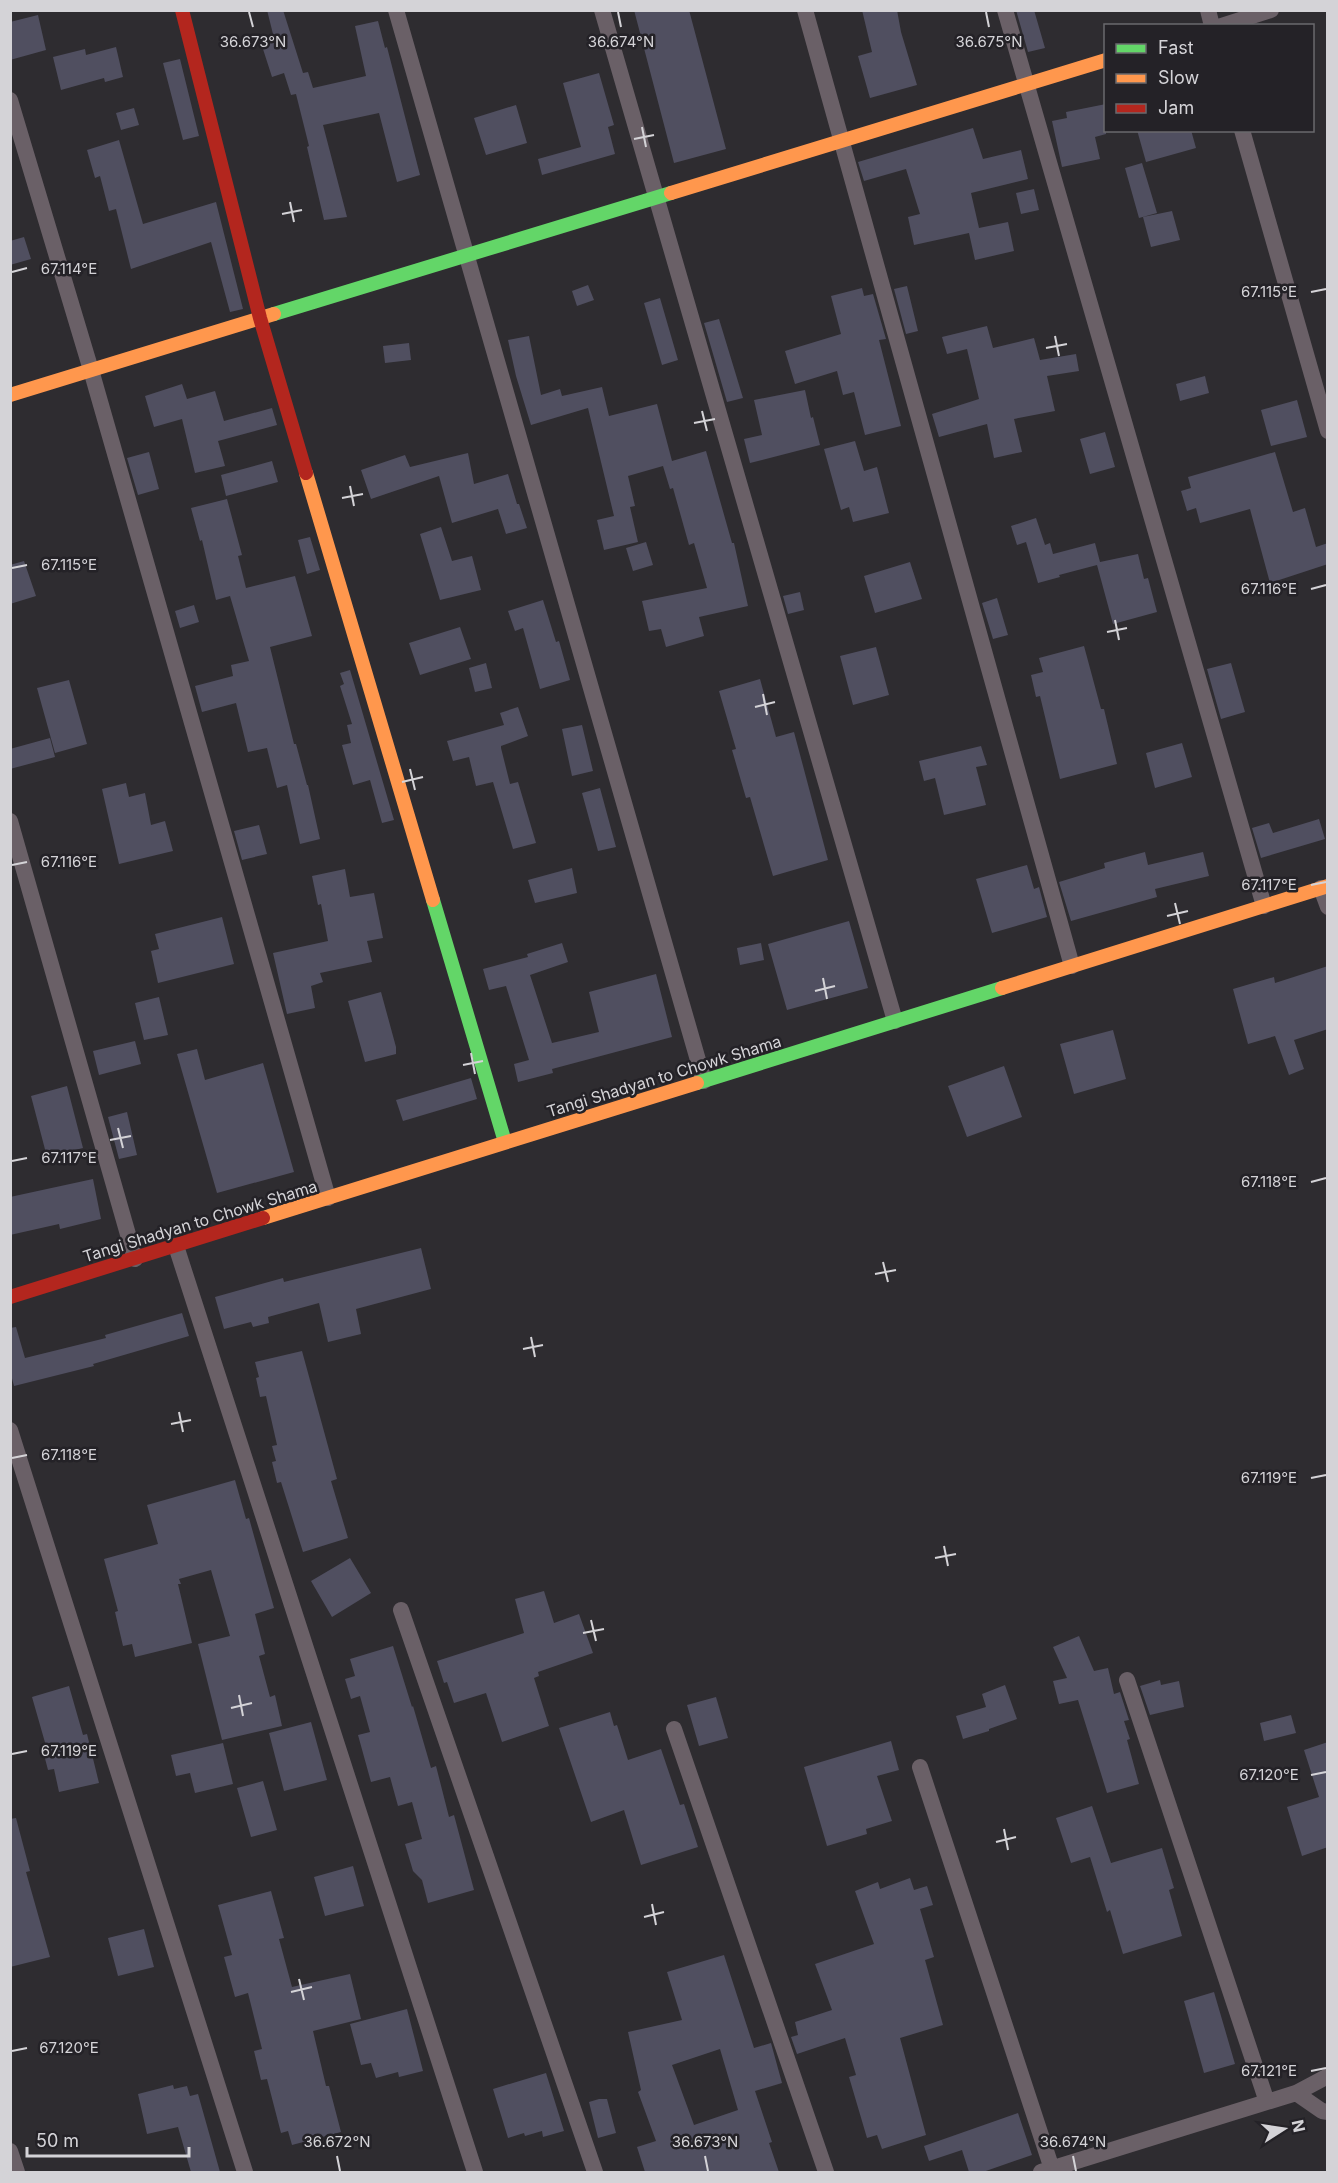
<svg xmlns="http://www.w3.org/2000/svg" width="1338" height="2183" viewBox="0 0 1338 2183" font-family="Inter,sans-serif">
<rect width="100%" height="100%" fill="#2e2c30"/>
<path fill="#504f60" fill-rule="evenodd" d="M267,10H283L303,73L308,72L313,88L366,76L355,26L378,21L385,48L387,47L420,175L397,182L379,113L323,125L347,217L324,220L307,147L309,146L296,94L291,95L284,73L272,77L262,46L275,42Z
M634,10H689L726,149L674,163Z
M862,10H897L901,32L917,85L870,98L858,56L872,52Z
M1016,10H1034L1045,48L1028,52Z
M38,15L46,50L10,60V22Z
M116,47L123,77L105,82L104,78L61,90L53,57L85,49L86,55Z
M180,59L199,136L183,140L163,63Z
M599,73L614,125L608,127L615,154L542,175L538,159L581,147L563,83Z
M1106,104V134L1095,137L1100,159L1062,167L1052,121L1067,118L1066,112Z
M516,105L527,143L486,155L474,118Z
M134,108L139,125L121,130L116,113Z
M973,128L983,159L1021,150L1028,179L971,193L979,228L1008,222L1014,251L975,260L969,233L914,245L908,217L920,214L906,169L864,181L858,162Z
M1137,130H1191L1196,148L1146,162Z
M119,140L143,224L216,202L243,309L230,312L211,242L131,269L116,209L109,211L100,176L95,178L87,150Z
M1142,163L1157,213L1139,218L1125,168Z
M1034,189L1039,210L1021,214L1016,193Z
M1172,211L1180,240L1151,247L1143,217Z
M24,237L31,259L10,265V241Z
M588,285L594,300L577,306L572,291Z
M907,286L918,331L906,334L894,289Z
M862,288L864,296L873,294L886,339L879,340L901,426L865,435L854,392L843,395L837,371L795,384L785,351L841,334L831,296Z
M660,298L678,360L662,365L644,303Z
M719,319L743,398L727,402L704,323Z
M987,326L993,348L1034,338L1040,360L1076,354L1079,371L1047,376L1055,411L1014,419L1022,452L994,458L987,424L939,437L932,414L979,399L967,349L947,354L942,337Z
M529,336L541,395L560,389L562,396L602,387L609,416L657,404L672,461L706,451L732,543H734L748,606L699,617L704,636L666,647L661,629L649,631L642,601L707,588L694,543L689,545L673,488L670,489L663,466L628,476L635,506L630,507L638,542L604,550L597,520L614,516L588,408L531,425L516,376L508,340Z
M409,343L411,360L385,363L383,346Z
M1205,376L1209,393L1180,401L1176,384Z
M182,384L187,399L215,391L224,421L272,408L277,425L218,441L225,466L195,473L182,419L154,427L145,396Z
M805,390L811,418L813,417L820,445L750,463L744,439L762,435L754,400Z
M1297,400L1307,437L1271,446L1261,410Z
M1105,432L1115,467L1090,474L1080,439Z
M855,441L864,471L877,467L889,513L853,522L849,507L841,510L824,449Z
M149,452L159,489L138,495L127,458Z
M1275,452L1293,512L1305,508L1316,547L1328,543V564L1270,583L1250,509L1200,523L1196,508L1187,511L1181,491L1191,488L1188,477Z
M468,453L474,484L508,474L517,504H519L527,528L506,534L498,509L452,523L439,476L371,499L361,470L405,455L410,467Z
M272,461L278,482L226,496L221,475Z
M227,499L242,555L238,556L246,588L295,576L312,636L270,647L294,744H296L307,785H308L320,839L300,844L287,785L277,788L267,748L248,752L236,703L202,712L195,686L233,676L231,665L249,661L230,596L216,600L202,540L200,541L191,508Z
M1036,518L1045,545L1050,543L1053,554L1095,543L1100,562L1138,554L1144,579L1148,578L1157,612L1113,624L1097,565L1059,575L1060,577L1038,583L1026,542L1017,545L1011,526Z
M441,527L452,561L472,556L481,590L440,600L420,534Z
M310,537L320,570L307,574L298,540Z
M646,542L653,565L633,571L626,548Z
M24,561L36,596L10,604V565Z
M910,562L922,599L875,613L864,576Z
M800,592L804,610L788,614L783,596Z
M997,598L1008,635L993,639L982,603Z
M543,600L556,642L559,641L570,680L540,689L523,628L515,631L508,611Z
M194,605L199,622L180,628L175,611Z
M460,627L471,659L420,675L409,643Z
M1084,646L1101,709H1104L1117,764L1060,779L1040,696L1036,697L1031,675L1043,672L1039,658Z
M876,647L889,695L853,705L840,656Z
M486,663L492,688L475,692L469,668Z
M1231,663L1245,712L1221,719L1207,669Z
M350,670L394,820L382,823L370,780L353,785L342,745L351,743L347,725L352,724L340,686L344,684L340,673Z
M760,679L776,737L794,732L828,860L773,876L750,797L746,798L732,750L736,749L719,691Z
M69,680L87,744L55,753L37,688Z
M518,707L528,736L501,746V748L510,784L518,782L536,843L513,849L493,782L476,786L469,757L453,761L447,741L504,725L500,713Z
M582,725L593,771L572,776L562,729Z
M50,738L55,757L10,769V749Z
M1182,743L1192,777L1155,788L1146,753Z
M981,746L987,765L976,767L986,805L944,815L935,778L924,781L919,761Z
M126,783L129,797L145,793L151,825L165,821L173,851L119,864L102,789Z
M600,788L616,847L598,851L582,793Z
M1319,819L1325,839L1261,858L1252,828L1269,823L1273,833Z
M259,825L267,854L242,860L234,831Z
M1145,852L1148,865L1203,852L1209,876L1155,889L1157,897L1071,921L1059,882L1105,868L1104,863Z
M1027,865L1034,889L1039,887L1047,917L992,933L976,879Z
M572,868L577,893L535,903L528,880Z
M345,869L350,897L374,893L383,938L367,941L372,962L320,973L323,982L311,986L315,1008L287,1014L273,953L328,941L321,904L318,905L312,876Z
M222,917L234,964L158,983L151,951L159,949L155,934Z
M849,921L868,988L787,1010L768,944Z
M562,943L568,962L530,975L552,1043L599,1032L589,992L656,974L672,1037L552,1069L553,1073L518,1082L514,1064L529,1060L506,986L489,990L483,969L528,957L527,954Z
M761,943L764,960L740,965L737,948Z
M1328,966V1029L1294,1040L1304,1069L1289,1075L1275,1036L1248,1044L1233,989L1274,977L1275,983Z
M381,992L396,1047V1054L365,1062L348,1001Z
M159,997L168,1035L144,1040L135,1003Z
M1113,1030L1126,1079L1074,1094L1060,1044Z
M135,1041L141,1064L99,1075L93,1051Z
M197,1049L205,1080L263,1063L294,1172L217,1193L177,1054Z
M1004,1066L1022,1117L967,1137L948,1086Z
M471,1078L477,1099L403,1121L396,1100Z
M67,1086L83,1148L47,1157L31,1096Z
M127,1112L137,1155L119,1159L108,1117Z
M93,1179L101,1219L60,1229L59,1224L10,1235V1197Z
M421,1248L431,1289L356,1309L361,1334L328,1342L319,1303L268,1317L269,1323L253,1327L251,1322L224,1329L215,1297L283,1278L284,1282Z
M182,1313L189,1336L93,1364L94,1366L14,1386L10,1371V1328L16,1327L25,1358L106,1338L105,1335Z
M302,1351L337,1479L331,1481L348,1538L303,1552L281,1482L277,1483L272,1462L276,1461L272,1446L277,1445L266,1396L260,1397L256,1378L259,1377L255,1362Z
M235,1480L246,1519L249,1518L274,1608L255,1614L265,1654L259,1656L270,1697L275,1695L282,1726L222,1740L198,1644L230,1636L211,1570L179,1579L181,1584H178L192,1643L135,1657L132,1644L123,1646L115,1612L118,1611L104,1559L158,1544L147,1505Z
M350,1558L371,1593L332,1617L311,1581Z
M544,1591L554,1623L579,1614L593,1653L538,1672L539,1676L534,1678L549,1726L502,1742L486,1693L454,1703L447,1682L444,1683L437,1661L524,1633L515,1599Z
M1079,1636L1094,1671L1108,1668L1114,1694L1120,1692L1129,1720L1124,1721L1130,1739L1127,1740L1139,1784L1107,1793L1078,1700L1059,1704L1053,1681L1067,1678L1053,1647Z
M393,1646L412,1707L413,1706L431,1768L436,1766L449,1817L454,1815L474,1890L428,1903L422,1880L413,1871L405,1844L422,1839L412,1802L398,1806L390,1777L371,1782L358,1735L370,1732L360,1696L351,1699L345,1679L355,1676L350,1659Z
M1160,1680L1161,1685L1179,1681L1184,1707L1150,1715L1140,1686Z
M1005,1685L1017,1719L989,1729V1731L963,1739L956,1716L986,1707L982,1694Z
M69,1686L83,1735L87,1734L99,1783L59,1792L54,1769L48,1770L42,1747L46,1746L32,1697Z
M716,1697L728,1738L699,1746L687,1705Z
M610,1712L614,1726L617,1725L628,1760L661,1749L680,1805L684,1804L698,1847L641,1865L624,1810L591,1822L559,1728Z
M1291,1715L1296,1733L1264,1741L1260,1723Z
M311,1722L327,1780L284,1791L269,1733Z
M891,1741L899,1770L877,1776L892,1821L866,1829L867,1834L827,1846L804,1767Z
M1328,1742V1847L1302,1856L1287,1807L1319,1797L1304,1750Z
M223,1743L233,1784L195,1793L190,1773L176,1776L171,1755Z
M263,1781L277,1830L251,1837L237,1788Z
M1092,1806L1111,1863L1162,1848L1174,1888L1169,1890L1182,1936L1123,1954L1110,1910L1107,1912L1090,1857L1071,1863L1056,1818Z
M16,1818L30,1871L26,1872L50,1957L10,1967V1819Z
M353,1866L364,1906L325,1916L314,1877Z
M910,1878L914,1890L927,1886L933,1905L920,1909L934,1957L925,1960L943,2025L900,2038L926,2135L882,2149L877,2135L867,2138L849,2077L856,2075L845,2038L797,2054L791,2037L798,2035L795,2022L832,2010L815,1964L874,1944L855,1891L878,1882L880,1889Z
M271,1891L284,1938L279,1939L292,1987L350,1974L361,2019L313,2031L326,2086H329L341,2132L292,2145L288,2131L281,2133L267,2079L261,2080L254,2051L262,2049L248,1993L235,1997L224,1957L232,1955L218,1905Z
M144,1929L154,1967L118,1976L108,1938Z
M724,1955L754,2048L771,2043L782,2083L755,2091L772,2142L769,2143L779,2172H645L637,2147L656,2141L638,2092L641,2090L628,2032L682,2020L667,1972ZM720,2049L738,2110L694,2125L672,2065Z
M1214,1992L1235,2064L1204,2073L1184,2001Z
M407,2009L423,2071L399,2077L398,2072L376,2078L371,2063L361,2065L350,2024Z
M546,2073L564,2131L543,2137L542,2131L525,2136L524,2133L508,2138L493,2089Z
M173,2085L174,2089L187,2086L190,2096L198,2094L220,2172H191L178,2127L147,2134L138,2094Z
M599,2099H607L616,2133L598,2138L589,2102Z
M1018,2113L1032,2155L983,2172H969L962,2150L929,2161L924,2146Z"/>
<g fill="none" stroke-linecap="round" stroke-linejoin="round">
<path stroke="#6a6067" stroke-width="16" d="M396,10L704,1081
M602,10L895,1021
M805,10L1072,966
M1005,10L1264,906
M1208,10L1212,26
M1221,26L1271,10
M10,100L91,370L328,1198
M1242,130L1328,431
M10,821L135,1259
M1321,888L1328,907
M176,1246L475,2172
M10,1430L245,2172
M401,1610L595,2172
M1127,1680L1267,2102
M674,1729L826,2172
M920,1767L1052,2169
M1296,2093L1322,2111L1328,2112
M10,2151L17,2172
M1041,2172L1296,2093L1328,2076"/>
<path stroke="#63d668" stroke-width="14" d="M274,314L671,193
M433,900L505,1142
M697,1083L1002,988"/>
<path stroke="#ff974d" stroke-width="14" d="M671,193L1106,60
M10,395L274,314
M306,473L433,900
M1002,988L1328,886
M263,1218L697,1083"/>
<path stroke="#b3261e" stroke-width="14" d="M182,10L260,318L306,473
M10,1297L263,1218"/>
</g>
<path fill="none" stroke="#d4d3d7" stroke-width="2" d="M249,12L253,27M618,12L621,27M986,12L989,27M642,127L646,147M634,139L654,135M290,202L294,222M282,214L302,210M12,272L27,268M1311,292L1326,289M1055,336L1059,356M1046,348L1067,344M702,411L707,431M694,423L715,419M350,486L354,506M342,498L363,494M12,568L27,565M1311,589L1326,585M1115,620L1119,640M1107,632L1127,628M763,694L767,715M755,707L775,702M410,769L415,790M402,782L423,777M12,865L27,862M1311,885L1326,882M1175,903L1180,924M1167,916L1188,911M823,978L827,999M815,991L835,986M471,1053L475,1074M463,1065L483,1061M118,1128L123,1148M110,1140L131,1136M12,1161L27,1158M1311,1182L1326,1178M883,1262L888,1282M875,1274L896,1270M531,1337L535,1357M523,1349L543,1345M179,1412L183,1432M171,1424L191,1420M12,1458L27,1455M1311,1478L1326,1475M944,1546L948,1566M935,1558L956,1554M591,1620L596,1641M583,1633L604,1629M239,1695L243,1716M231,1708L252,1703M12,1754L27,1751M1311,1775L1326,1772M1004,1829L1008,1850M996,1842L1016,1837M652,1904L656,1925M644,1917L664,1912M299,1979L304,2000M291,1992L312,1987M12,2051L27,2048M1311,2071L1326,2068M337,2156L340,2171M705,2156L708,2171M1073,2156L1076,2171"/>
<g text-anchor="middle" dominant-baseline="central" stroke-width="5" stroke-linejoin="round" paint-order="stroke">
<g font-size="16" fill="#d4d3d7" stroke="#242227">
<text transform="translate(664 1076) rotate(-17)">Tangi Shadyan to Chowk Shama</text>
<text transform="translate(200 1221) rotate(-17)">Tangi Shadyan to Chowk Shama</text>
</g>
</g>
<g font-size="15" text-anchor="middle" fill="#d4d3d7" stroke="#242227" stroke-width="5" stroke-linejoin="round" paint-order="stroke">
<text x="253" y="47">36.673°N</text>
<text x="621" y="47">36.674°N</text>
<text x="989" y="47">36.675°N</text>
<text x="69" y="274">67.114°E</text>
<text x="1269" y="297">67.115°E</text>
<text x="69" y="570">67.115°E</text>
<text x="1269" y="594">67.116°E</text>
<text x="69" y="867">67.116°E</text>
<text x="1269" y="890">67.117°E</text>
<text x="69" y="1163">67.117°E</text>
<text x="1269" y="1187">67.118°E</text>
<text x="69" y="1460">67.118°E</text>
<text x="1269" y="1483">67.119°E</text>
<text x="69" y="1756">67.119°E</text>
<text x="1269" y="1780">67.120°E</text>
<text x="69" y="2053">67.120°E</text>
<text x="1269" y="2076">67.121°E</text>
<text x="337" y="2147">36.672°N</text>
<text x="705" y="2147">36.673°N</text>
<text x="1073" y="2147">36.674°N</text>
</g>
<rect width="1338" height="2183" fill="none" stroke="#d4d3d7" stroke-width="24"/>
<rect x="1104" y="24" width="210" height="108" fill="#242227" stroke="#6a696d" stroke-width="1.5"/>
<rect x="1116" y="44" width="30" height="9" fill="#63d668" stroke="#6a696d" stroke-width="1.5"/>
<text x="1158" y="54" font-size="18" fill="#d4d3d7">Fast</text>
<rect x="1116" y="74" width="30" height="9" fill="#ff974d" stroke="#6a696d" stroke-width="1.5"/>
<text x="1158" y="84" font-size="18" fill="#d4d3d7">Slow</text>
<rect x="1116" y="104" width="30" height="9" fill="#b3261e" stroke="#6a696d" stroke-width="1.5"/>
<text x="1158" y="114" font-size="18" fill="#d4d3d7">Jam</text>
<g transform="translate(1284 2129) rotate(78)" stroke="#242227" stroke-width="4.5" paint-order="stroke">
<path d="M0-4.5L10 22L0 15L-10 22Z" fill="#d4d3d7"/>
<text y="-9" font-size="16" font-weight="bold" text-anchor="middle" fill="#d4d3d7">N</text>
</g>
<path d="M27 2147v9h162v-9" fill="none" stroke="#d4d3d7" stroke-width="3"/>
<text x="36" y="2147" font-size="18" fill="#d4d3d7" stroke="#242227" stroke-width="4.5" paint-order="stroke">50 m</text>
</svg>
